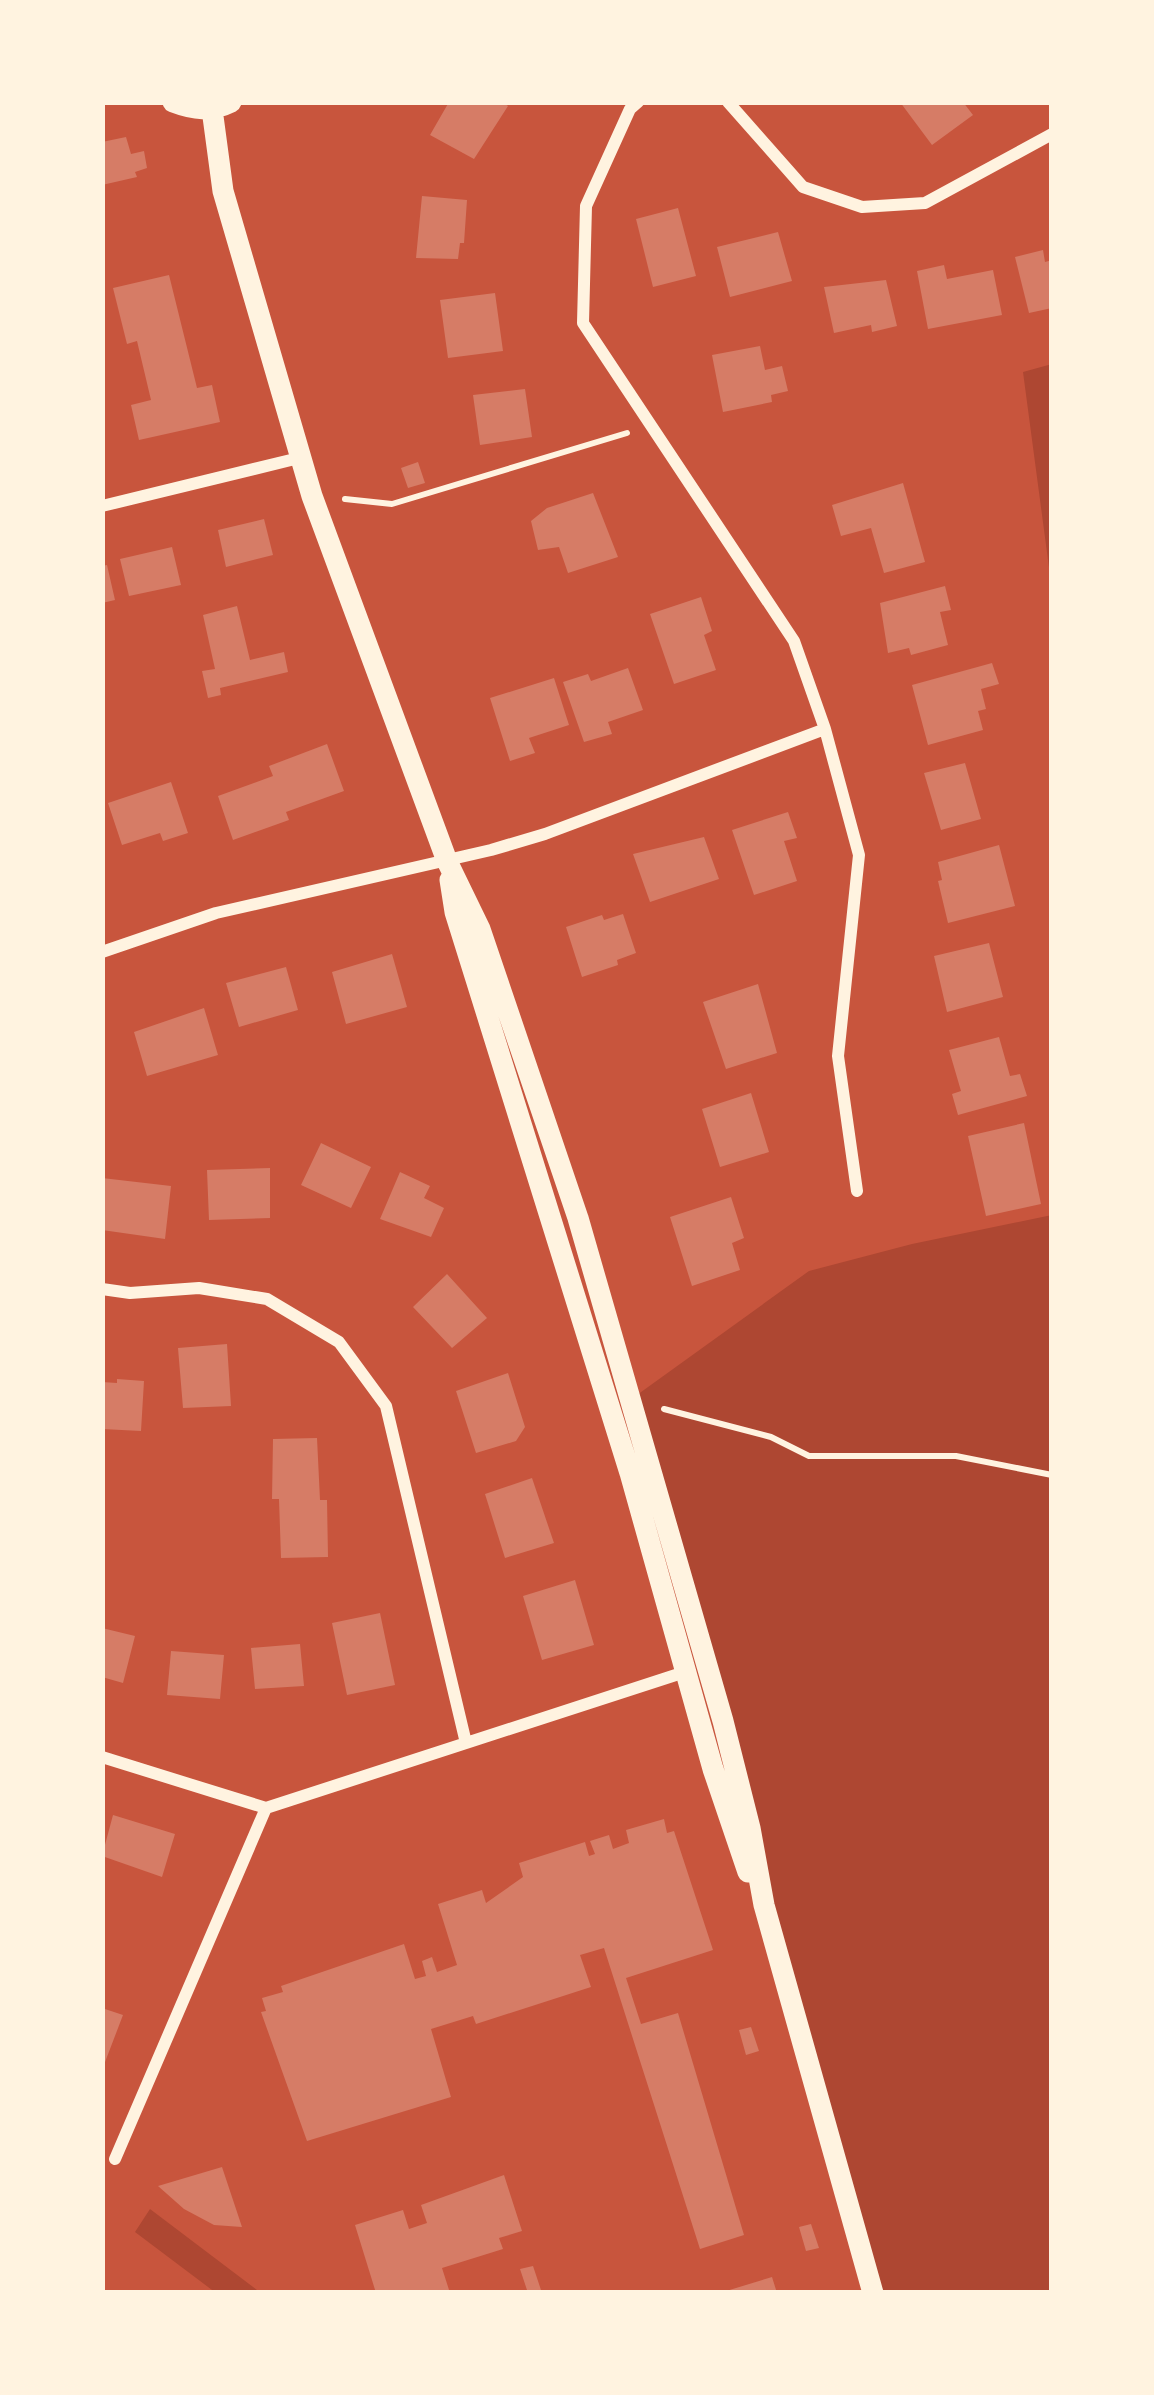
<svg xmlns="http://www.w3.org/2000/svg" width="1154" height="2395" viewBox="0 0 1154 2395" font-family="Commissioner,sans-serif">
<rect width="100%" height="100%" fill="#c8553d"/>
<path fill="#ae4732" d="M1052,364V590L1023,372Z
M1052,1215V2293H884L835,2156L630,1400L809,1271L912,1244Z
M150,2209L261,2293H216L135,2232Z"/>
<path fill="#d67c66" d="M449,102H502L508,106L474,159L430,135Z
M900,102H963L973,115L932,145Z
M126,137L131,154L144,151L147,168L135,172L137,177L102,185V142Z
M422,196L467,200L464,243H460L458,259L416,258Z
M678,208L696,276L653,287L636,219Z
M778,232L792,281L730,297L717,247Z
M1043,250L1045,262L1052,260V308L1029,313L1015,257Z
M944,265L947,279L993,270L1002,315L928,329L917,271Z
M169,275L197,388L212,385L220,422L139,440L131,405L151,400L137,341L127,344L113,288Z
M886,280L897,326L872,332L871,325L834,333L824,287Z
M495,293L503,351L448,358L440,300Z
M760,346L765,370L782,366L788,391L771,395L772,402L723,412L712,355Z
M525,389L532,437L480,445L473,395Z
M418,462L425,483L408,488L401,468Z
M903,483L925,562L884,573L871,528L841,536L832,505Z
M593,493L618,557L568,573L559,547L538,550L531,521L547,508Z
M264,519L273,555L226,567L218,530Z
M172,547L181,585L129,596L120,559Z
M107,565L115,600L102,603V566Z
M945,586L951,610L940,612L948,645L911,655L909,648L888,653L880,603Z
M701,597L712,631L704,635L716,670L674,684L650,614Z
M237,606L250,660L284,652L288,672L220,688L221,695L208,698L202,671L215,669L203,615Z
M992,663L999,684L981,689L986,709L978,711L983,730L928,745L912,685Z
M628,668L643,710L608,722L612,734L584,742L563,682L588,674L591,681Z
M554,678L569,725L529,738L535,753L510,761L490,698Z
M327,744L344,791L286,812L289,820L233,840L218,796L273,776L269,766Z
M965,763L981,819L941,830L924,773Z
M171,782L188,833L163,841L160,833L122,845L108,803Z
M788,812L797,838L784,841L797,881L754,895L732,830Z
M704,837L719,879L650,902L633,854Z
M999,845L1015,906L948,923L938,881L942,880L938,862Z
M623,914L636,953L617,960L618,965L582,977L566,927L602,915L604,920Z
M989,943L1003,997L947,1012L934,956Z
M392,954L407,1007L346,1024L332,972Z
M286,967L298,1010L239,1027L226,983Z
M758,984L777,1053L726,1069L703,1002Z
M204,1008L218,1055L147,1076L134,1032Z
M999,1037L1010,1076L1020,1074L1027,1096L958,1115L952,1094L961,1091L949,1050Z
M751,1093L769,1152L720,1167L702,1109Z
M1024,1123L1041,1204L986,1216L968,1136Z
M321,1143L371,1167L351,1208L301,1185Z
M270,1168V1218L209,1220L207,1170Z
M400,1172L430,1186L424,1198L444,1208L431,1237L380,1219Z
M102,1178L171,1186L165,1239L102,1230Z
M731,1197L744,1238L732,1243L740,1270L692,1286L670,1217Z
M447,1274L487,1318L452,1348L413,1307Z
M227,1344L231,1406L183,1408L178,1348Z
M508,1373L525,1427L516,1441L476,1453L456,1391Z
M117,1379L144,1381L141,1431L102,1429V1382L117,1383Z
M317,1438L320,1500H327L328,1557L281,1558L279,1499H272L273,1439Z
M532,1478L554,1543L505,1558L485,1494Z
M575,1580L594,1645L542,1660L523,1596Z
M380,1613L395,1685L347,1695L332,1623Z
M102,1628L135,1636L123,1683L102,1677Z
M300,1644L304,1686L255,1689L251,1648Z
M171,1651L224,1655L220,1699L167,1695Z
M113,1815L175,1834L162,1877L102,1856Z
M664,1819L667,1833L674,1831L713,1950L626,1978L641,2024L678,2013L744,2235L700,2249L604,1948L580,1955L591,1987L476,2024L473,2016L431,2029L451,2097L307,2141L261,2012L266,2011L262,1998L283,1992L281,1986L404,1944L415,1979L426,1976L422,1961L432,1957L437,1972L457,1965L438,1904L482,1890L486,1903L523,1877L519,1863L585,1842L589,1856L595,1854L590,1841L609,1835L613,1849L629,1843L626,1830Z
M102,2008L123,2015L102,2070Z
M751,2027L759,2051L746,2055L739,2030Z
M222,2167L242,2227L214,2225L184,2209L158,2186Z
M504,2175L522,2231L499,2238L503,2249L442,2268L450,2293H376L355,2225L403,2210L409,2229L427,2223L421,2205Z
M811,2224L819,2248L806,2251L799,2227Z
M533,2266L541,2290L528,2293L520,2269Z
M772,2277L777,2293H723V2292Z"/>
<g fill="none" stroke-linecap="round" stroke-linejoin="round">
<path stroke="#fff3e0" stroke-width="6" d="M345,499L392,504L627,433
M664,1409L771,1437L809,1456H956L1052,1475"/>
<path stroke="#fff3e0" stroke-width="12" d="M638,102L630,109L586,206L583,323L794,641L825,729L859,855L838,1056L857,1191
M728,102L803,187L862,207L925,203L1052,134
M102,506L299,458
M102,952L216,913L491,850L545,834L825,729
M102,1289L130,1293L199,1288L267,1299L339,1342L386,1406L466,1743
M102,1757L266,1808
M115,2159L266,1808L688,1671"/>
<path stroke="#fff3e0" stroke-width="21" d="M173,102C194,110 211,112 231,102
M212,109L223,191L312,496L447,861L480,929L578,1218L723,1721L750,1828L764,1905L873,2293
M450,880L455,912L630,1473L713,1769L748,1872"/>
</g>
<rect width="1154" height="2395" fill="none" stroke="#fff3e0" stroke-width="210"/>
</svg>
